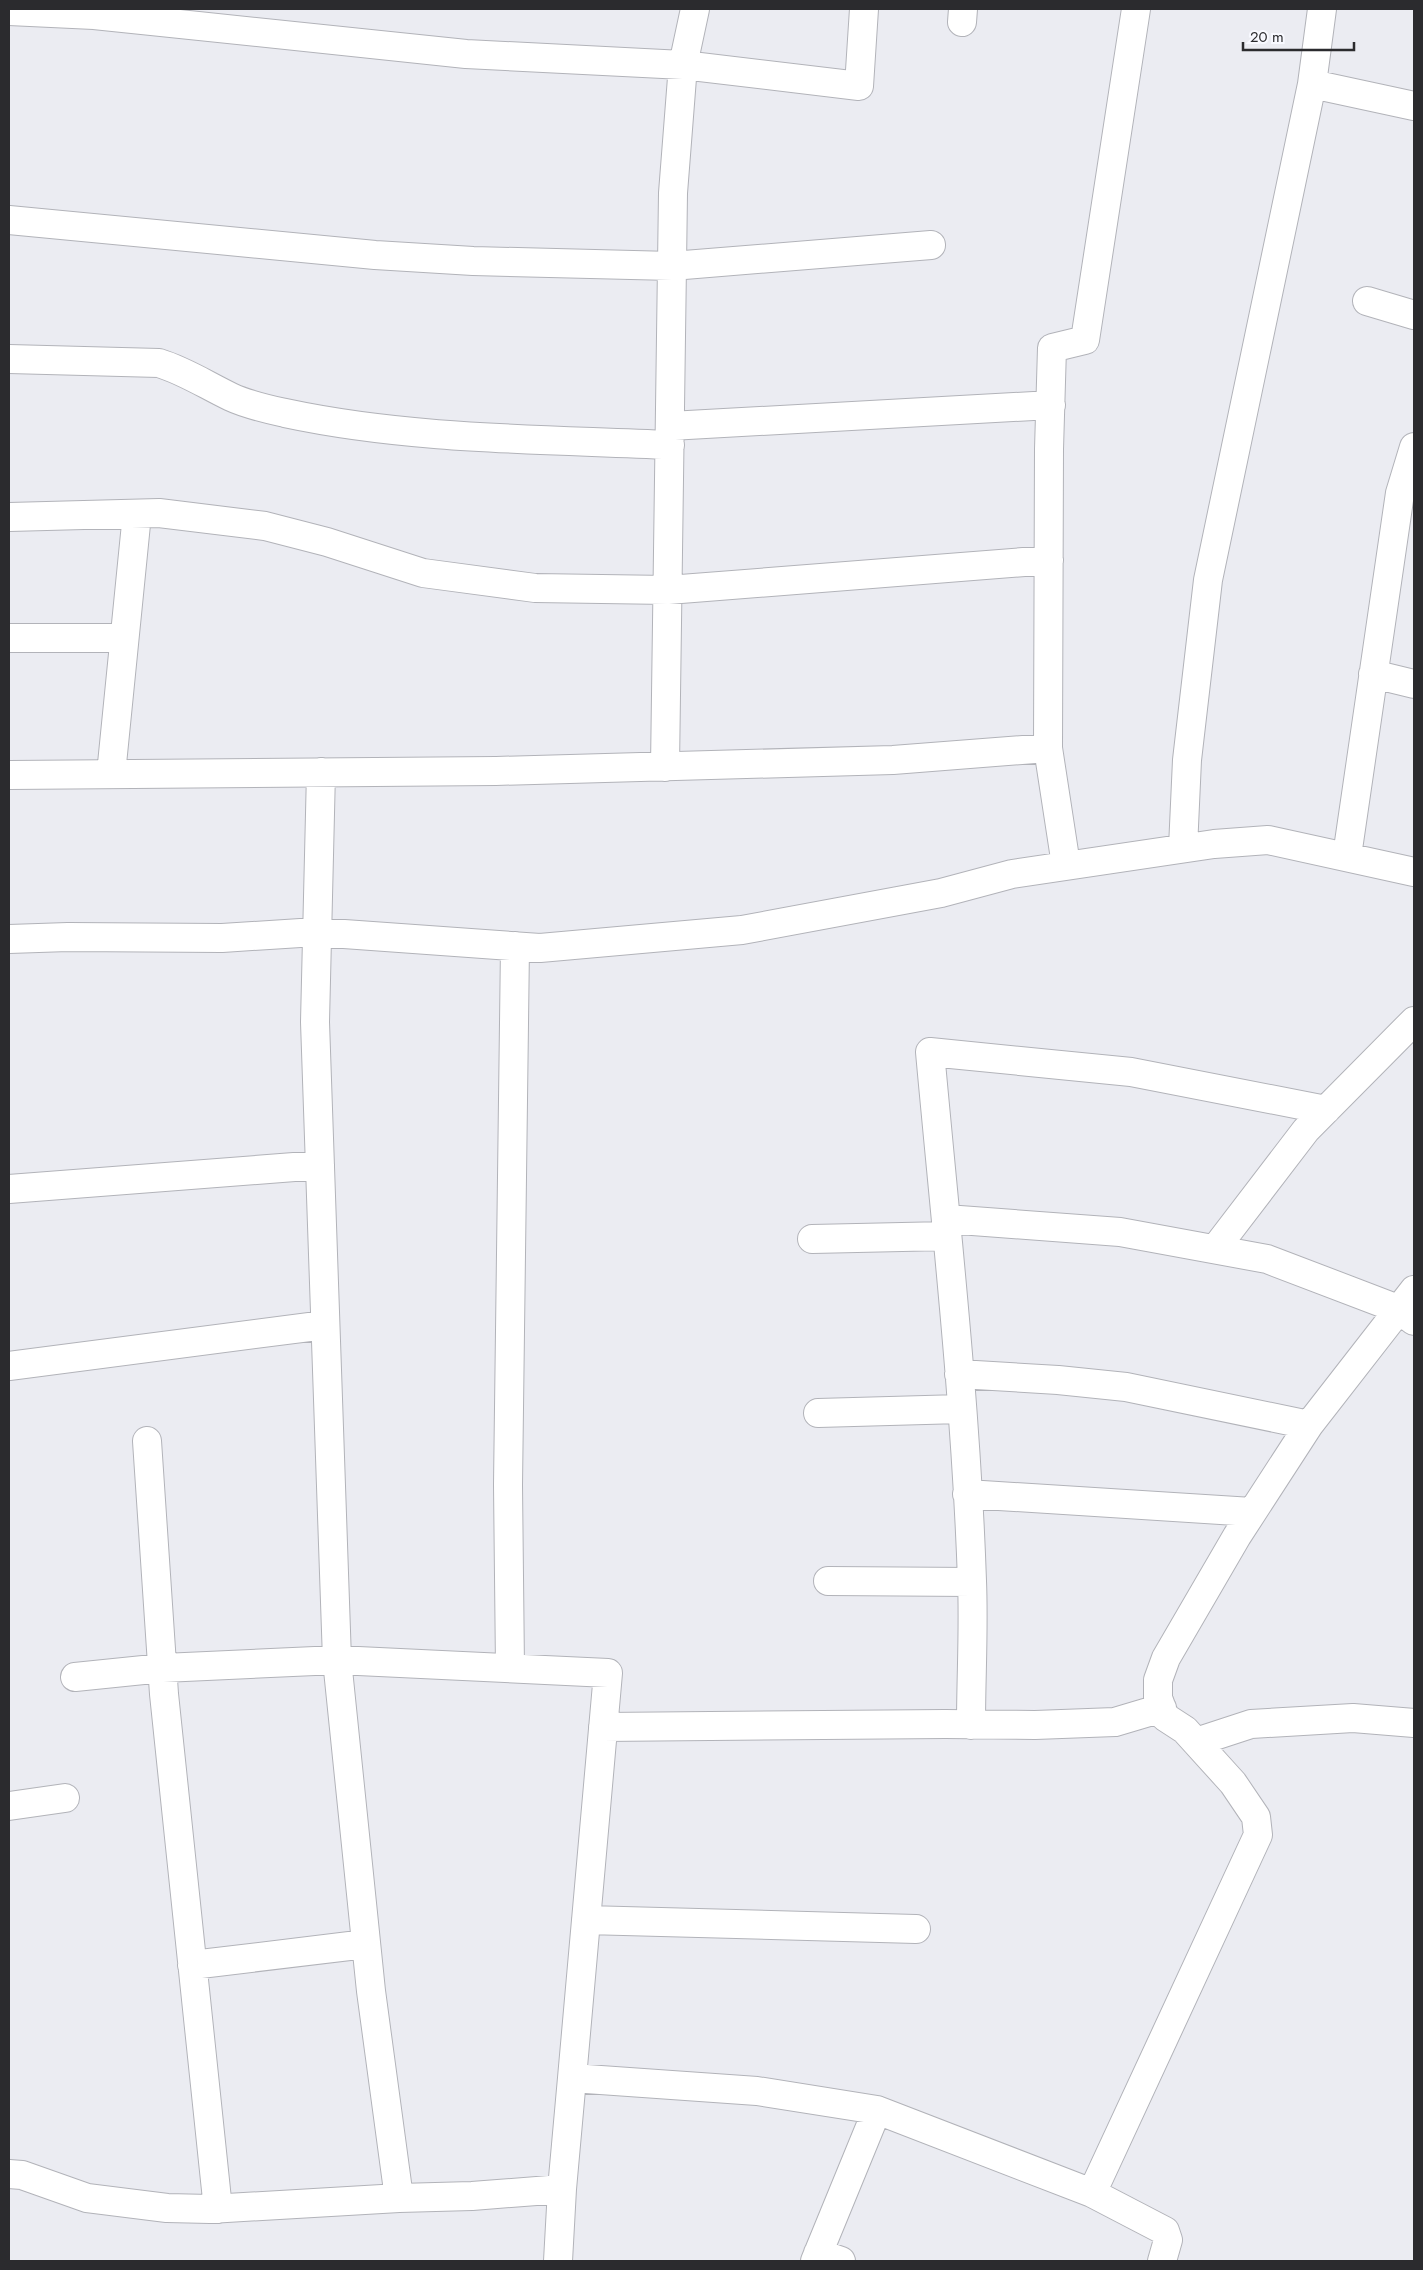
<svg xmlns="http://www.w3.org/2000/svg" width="1423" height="2270" viewBox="0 0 1423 2270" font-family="Jost,sans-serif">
<rect width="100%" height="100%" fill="#ebecf2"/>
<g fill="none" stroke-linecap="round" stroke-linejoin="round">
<defs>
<path id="street" d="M9,11L94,15L466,54L683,65L859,86L864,9
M962,22L963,9
M1312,84L1414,106
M9,220L375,255L473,261L672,266L931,245
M1367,301L1414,315
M9,359L159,363C185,371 206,385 231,397C248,405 267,409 285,413C411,440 542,439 670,445
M670,426L1051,405
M9,517L159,513L265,526L327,542L423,573L535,588L668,590L1049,560
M9,638H124
M1373,674L1414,684
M1048,748L1066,865
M665,767L673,193L683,65L695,9
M321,772L315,1022L337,1660L371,1991L399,2198
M111,774L137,514
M9,775L496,771L893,760L1048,748L1049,449L1052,348L1085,340L1136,9
M1183,848L1187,760L1208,580L1312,84L1322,9
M1347,856L1400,493L1414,447
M9,939L68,937L222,938L316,932L540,948L742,930L941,893L1012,874L1214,844L1268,840L1414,872
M9,1189L320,1165
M946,1219L1120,1232L1267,1259L1398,1309L1414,1321
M812,1239L947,1236
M1215,1249L1306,1130L1414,1021
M9,1366L325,1325
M959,1374L1058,1380L1126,1387L1309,1425
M818,1413L961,1409
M147,1441L164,1694L218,2209
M967,1494L1252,1512
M828,1581L972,1582
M510,1668L508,1485L515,946
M75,1677L163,1668L337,1660L608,1673L572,2078
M971,1725C971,1677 974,1628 972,1581C966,1404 946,1228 930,1052L1131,1072L1326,1110
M603,1727L945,1724L1035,1725L1115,1722L1162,1708
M1196,1742L1251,1724L1353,1718L1414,1723
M9,1806L65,1798
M586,1920L916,1929
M192,1965L366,1944
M9,2174L22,2175L87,2198L167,2208L210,2209L399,2198L472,2196L562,2189
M1092,2193L1165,2231L1168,2240L1162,2261
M818,2253L841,2261
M558,2261L562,2189L572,2078L757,2091L877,2110L1092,2193L1258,1835L1256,1817L1233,1783L1185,1730L1165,1717L1158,1698V1680L1166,1658L1237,1536L1309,1425L1414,1290
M815,2261L877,2110"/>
</defs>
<use href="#street" stroke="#b2b3b9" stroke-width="30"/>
<use href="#street" stroke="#fff" stroke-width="28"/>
</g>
<rect width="1423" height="2270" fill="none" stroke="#2b2b2e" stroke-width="20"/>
<path d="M1243 42v8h111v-8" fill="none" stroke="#2b2b2e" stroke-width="2.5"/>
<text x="1250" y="42" font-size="15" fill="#2b2b2e" stroke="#f8f9ff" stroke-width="4" paint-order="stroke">20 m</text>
</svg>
